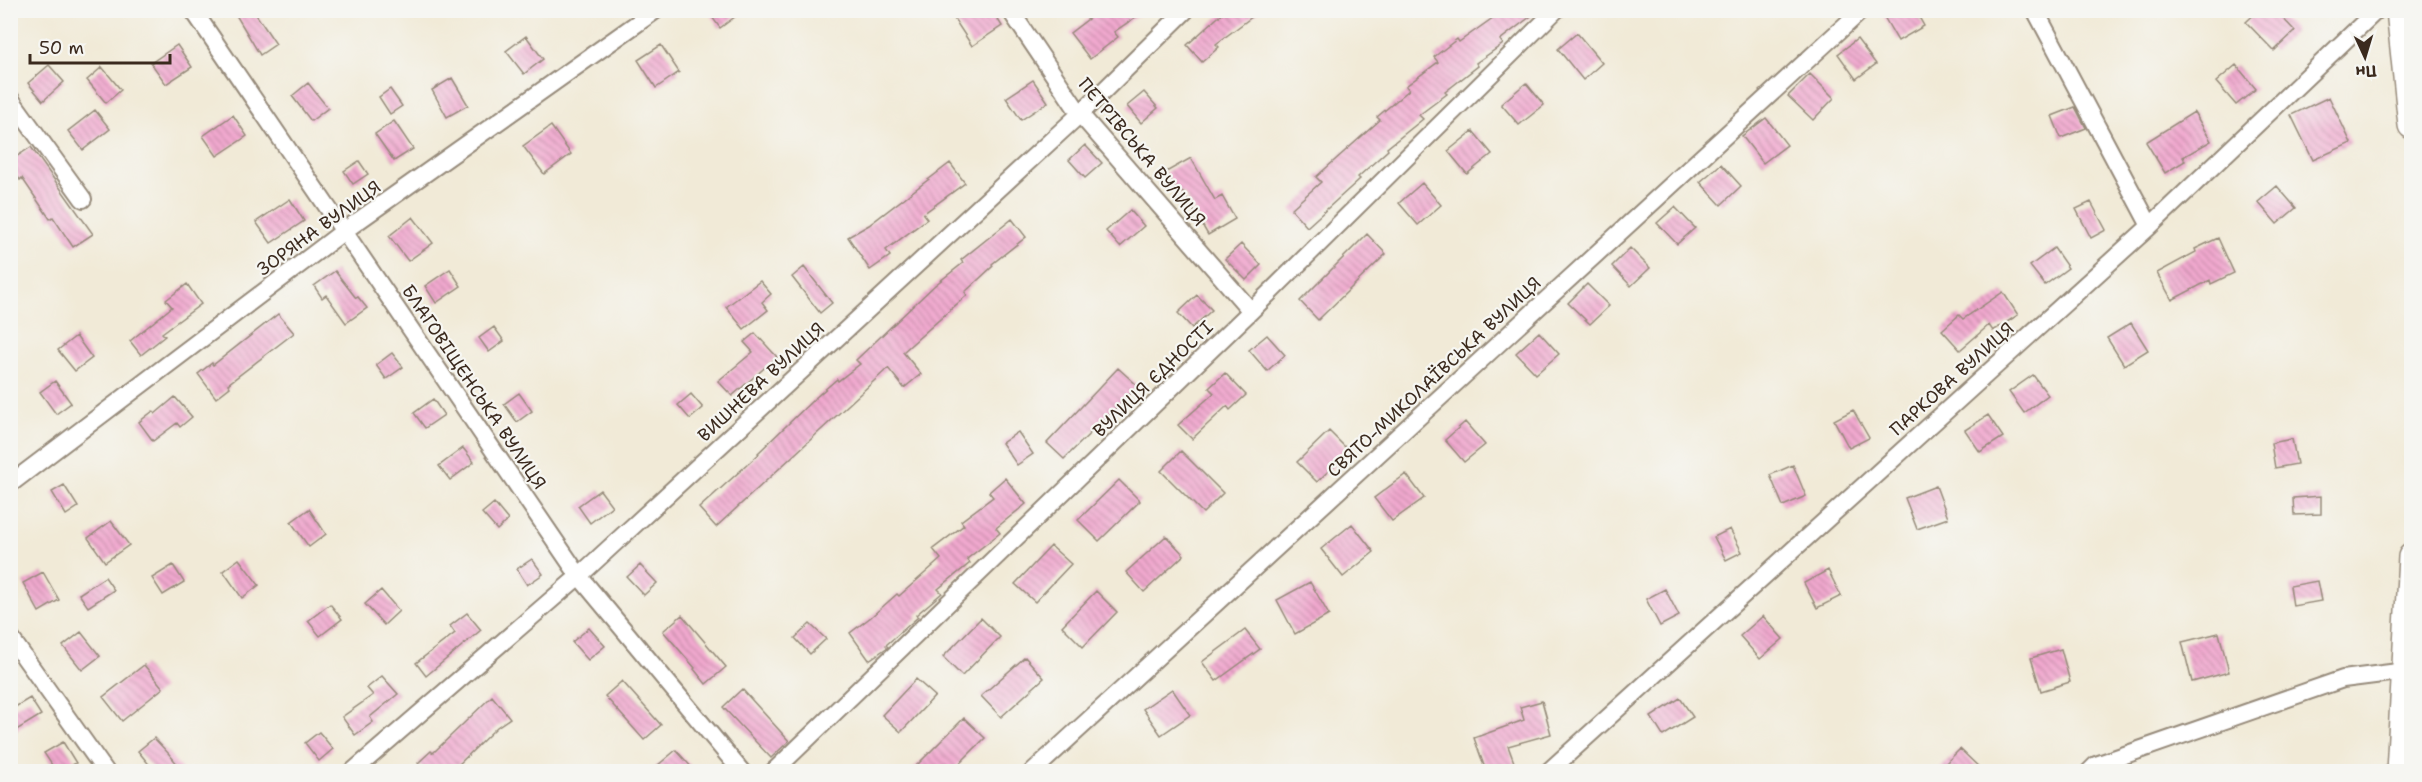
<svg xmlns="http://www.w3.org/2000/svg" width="2422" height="782" viewBox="0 0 2422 782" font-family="'Shantell Sans',sans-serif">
<defs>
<pattern id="building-back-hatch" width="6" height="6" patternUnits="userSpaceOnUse" patternTransform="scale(1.5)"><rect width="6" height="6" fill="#f1a9cf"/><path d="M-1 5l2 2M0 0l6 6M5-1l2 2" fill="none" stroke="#c48aa7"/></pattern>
</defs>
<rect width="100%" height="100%" fill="#f6f6f2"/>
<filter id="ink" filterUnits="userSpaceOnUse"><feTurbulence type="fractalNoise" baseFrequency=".0167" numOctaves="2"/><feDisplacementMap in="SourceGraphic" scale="12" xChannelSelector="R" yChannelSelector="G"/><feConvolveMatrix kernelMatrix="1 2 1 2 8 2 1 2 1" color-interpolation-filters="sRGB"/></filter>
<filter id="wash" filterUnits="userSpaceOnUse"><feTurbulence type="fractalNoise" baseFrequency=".008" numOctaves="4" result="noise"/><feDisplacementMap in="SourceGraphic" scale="24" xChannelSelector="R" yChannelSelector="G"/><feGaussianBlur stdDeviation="1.35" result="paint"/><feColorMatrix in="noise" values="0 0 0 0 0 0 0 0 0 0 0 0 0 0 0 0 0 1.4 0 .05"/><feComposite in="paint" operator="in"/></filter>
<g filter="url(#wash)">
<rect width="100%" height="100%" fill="#f1ead7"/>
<g id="blocks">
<path fill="url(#building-back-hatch)" d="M233,10H253L276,44L260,55Z
M707,10H744L720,28Z
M964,10H992L1002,26L972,46L953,17Z
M1100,10H1146L1114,32L1118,37L1090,59L1070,33Z
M1226,10H1261L1216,44L1219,47L1202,62L1187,45Z
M1504,10H1539L1500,40L1503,44L1476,63L1478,66L1445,92L1447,94L1419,115L1423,119L1387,148L1388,150L1358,177L1360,179L1307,227L1291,209L1321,182L1316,177L1380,120L1377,117L1409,90L1406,86L1438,62L1434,57L1457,39L1459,42Z
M1891,10H1915L1924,26L1898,41L1883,15Z
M2259,10H2275L2295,31L2274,51L2246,22Z
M1577,33L1602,63L1583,80L1558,49Z
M526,36L543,59L524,74L506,51Z
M1857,39L1876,64L1856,79L1838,54Z
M177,45L192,67L166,84L151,63Z
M661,45L679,72L656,88L638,60Z
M49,65L64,82L43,101L28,83Z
M2236,65L2256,89L2236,105L2216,82Z
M102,67L121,90L106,103L87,80Z
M1810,74L1834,98L1813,120L1788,96Z
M452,78L468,105L447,117L432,90Z
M1033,80L1048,102L1021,120L1006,98Z
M308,83L328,108L311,121L292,96Z
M1526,83L1544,105L1519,125L1501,104Z
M390,89L402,106L390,114L379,97Z
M1144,92L1158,108L1141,123L1127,106Z
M2329,97L2351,143L2313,160L2291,115Z
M2075,107L2086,128L2061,138L2052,116Z
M95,110L110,129L83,150L68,131Z
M2194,112L2211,141L2183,157L2185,161L2165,173L2146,142Z
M233,115L247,136L217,156L203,136Z
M1766,118L1787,145L1763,163L1742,136Z
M394,121L413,149L394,161L375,134Z
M551,126L571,154L544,174L523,146Z
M1473,131L1492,154L1467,174L1448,151Z
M1085,145L1102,163L1085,178L1069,160Z
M31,147L93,234L73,247L53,217L50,219L22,178L20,180L10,166V161Z
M1191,158L1215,200L1222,196L1235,219L1208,235L1183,192L1178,194L1166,172Z
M359,161L368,174L353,184L344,171Z
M950,163L965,183L923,214L927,219L886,250L890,256L870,270L848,237L869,225Z
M1721,164L1741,186L1721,205L1700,182Z
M1422,183L1441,205L1418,225L1399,203Z
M2277,186L2296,208L2277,224L2258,202Z
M290,199L304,221L271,243L256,222Z
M2091,202L2106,230L2091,238L2076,209Z
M1675,207L1695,228L1677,244L1657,223Z
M1130,210L1144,226L1120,247L1106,231Z
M413,217L433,243L408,261L389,236Z
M1012,219L1026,237L992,264L993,266L965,292L967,295L903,352L921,374L904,388L888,368L716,527L699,508L759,454L758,453L814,399L837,379L838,381L860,364L856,360L935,285L963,263L961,260Z
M1367,234L1386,254L1318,320L1300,301Z
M2218,238L2234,273L2211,284L2210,280L2172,300L2157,273L2196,252L2195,249Z
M1241,244L1261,265L1246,280L1225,259Z
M1630,248L1650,268L1631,286L1612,266Z
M2054,248L2068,268L2045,285L2030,266Z
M804,267L832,303L820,313L792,277Z
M450,269L461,286L436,303L425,286Z
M335,271L356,298L358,297L367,308L346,323L326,295L322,298L314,286Z
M760,281L771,294L762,302L768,310L744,329L726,307Z
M187,284L201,304L162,333L165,336L141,355L130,341L172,307L166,300Z
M1587,284L1609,306L1590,324L1568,303Z
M2003,292L2018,315L1993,331L1989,325L1960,350L1942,330L1959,315L1963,319Z
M1197,295L1212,310L1192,328L1178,313Z
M278,314L294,333L228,384L230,387L216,398L198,374L212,363L213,365Z
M2131,323L2148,350L2124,365L2107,338Z
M494,327L504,341L489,352L479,338Z
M1539,332L1559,354L1536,374L1516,353Z
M755,333L777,357L732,396L718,381L753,352L744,342Z
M1267,335L1285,355L1267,371L1249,350Z
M76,336L92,358L75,371L58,350Z
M392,353L403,367L386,379L376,365Z
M1118,368L1138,386L1064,459L1047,443Z
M1225,373L1246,395L1230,410L1227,406L1192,439L1178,425L1214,393L1209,388Z
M2033,375L2048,395L2024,413L2009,392Z
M55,381L71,403L56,414L40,392Z
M519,393L532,411L517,422L504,404Z
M691,394L703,408L690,419L678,405Z
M175,397L192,417L180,427L177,423L153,441L139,422L153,411L155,414Z
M433,399L444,415L425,428L414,413Z
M1853,410L1869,438L1849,448L1834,420Z
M1988,415L2003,437L1980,452L1965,430Z
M1465,422L1485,445L1464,462L1445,440Z
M1329,431L1349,451L1317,482L1297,462Z
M1018,432L1033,454L1017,465L1002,443Z
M2292,439L2297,464L2275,468L2271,443Z
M463,448L474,462L450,480L439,466Z
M1181,451L1223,493L1203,513L1161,471Z
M1793,465L1806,496L1783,506L1770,475Z
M1406,474L1424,498L1392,521L1374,498Z
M1005,478L1026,504L996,528L1000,533L967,559L970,563L938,589L942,593L916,615L918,617L886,645L888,647L869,660L850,633L871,617L897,594L899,596L941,559L933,549L964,525L961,521L993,497L989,492Z
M1119,480L1140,501L1099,541L1078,520Z
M64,485L78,507L66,515L52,492Z
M1936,486L1948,518L1917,529L1905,498Z
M600,490L612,506L590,523L578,506Z
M2321,496V514L2294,515L2293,498Z
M494,503L508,520L497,530L482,513Z
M309,509L326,534L309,547L291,522Z
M111,521L129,545L105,562L88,538Z
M1352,524L1374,552L1343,577L1321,549Z
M1730,529L1742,552L1726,560L1714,537Z
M1166,536L1184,555L1144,592L1126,572Z
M1051,546L1071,564L1035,602L1015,584Z
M239,559L259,585L242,598L223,571Z
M532,559L543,574L527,585L517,569Z
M173,565L184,582L163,595L152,578Z
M640,565L657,583L644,595L627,577Z
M1828,570L1841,596L1817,608L1804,583Z
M43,572L59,600L39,612L23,583Z
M105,577L114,590L88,607L79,594Z
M2317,581L2321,601L2293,606L2290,586Z
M1310,582L1329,615L1295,634L1277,600Z
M1665,589L1679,616L1660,626L1646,599Z
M381,590L399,611L384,625L365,604Z
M1096,591L1117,612L1083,647L1062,626Z
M330,604L342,619L320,636L308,621Z
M467,613L481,630L426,676L416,663L455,633L450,626Z
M682,615L726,667L706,684L694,669L695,668L663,631Z
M1763,616L1783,639L1760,659L1740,636Z
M981,618L1000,637L962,676L943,657Z
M810,624L826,639L810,654L795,638Z
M589,628L605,646L588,660L572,642Z
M1245,630L1260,649L1216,681L1202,662Z
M81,632L100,656L82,670L63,646Z
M2219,633L2229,672L2192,682L2182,642Z
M2061,649L2070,682L2041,691L2031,658Z
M1025,657L1044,678L1001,717L981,696Z
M144,665L163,688L122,721L103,697Z
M382,676L398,694L370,717L373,722L355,735L342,717L373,695L367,688Z
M916,679L935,696L901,732L882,715Z
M622,681L661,725L644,740L605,696Z
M742,689L789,741L771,758L723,707Z
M1172,689L1190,715L1161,735L1143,709Z
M492,696L510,718L497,727L452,771H426L418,763L431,751L433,753Z
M30,698L41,715L10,734V710Z
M1680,698L1693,717L1663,736L1651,717Z
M1542,701L1551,734L1508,746L1515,765L1496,771H1486L1474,738L1524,720L1520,707Z
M964,718L985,738L952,771H911Z
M319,732L333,749L319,761L305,743Z
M154,738L169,754L183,771H148L152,768L138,751Z
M63,742L76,763L62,771H56L44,753Z
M1960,749L1983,771H1938Z
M676,750L695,771H651Z"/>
</g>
</g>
<g filter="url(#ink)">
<use href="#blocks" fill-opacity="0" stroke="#968a7a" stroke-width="1.5"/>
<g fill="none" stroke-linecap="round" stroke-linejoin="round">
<defs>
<path id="minor" d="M193,10L579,576L742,772
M1010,10L1080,114L1251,311
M2035,10L2150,226
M10,98L83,199
M10,484L344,231L656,10
M10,637L106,772
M352,772L579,576L1080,114L1186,10
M773,772L1251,311L1556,10
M1032,772L1862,10
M1548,772L2150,226L2377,10
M2089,772L2096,765L2343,679L2406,671"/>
<path id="trunk" d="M2400,10L2412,125
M2400,772L2412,557"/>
</defs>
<use href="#minor" stroke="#968a7a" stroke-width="20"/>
<use href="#trunk" stroke="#968a7a" stroke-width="30"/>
<use href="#minor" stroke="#fff" stroke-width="16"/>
<use href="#trunk" stroke="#fff" stroke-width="27"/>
</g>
</g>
<g text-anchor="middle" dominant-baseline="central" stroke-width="4.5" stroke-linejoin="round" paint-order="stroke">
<g font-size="18" fill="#3b2a1e" stroke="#f6f6f2">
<text transform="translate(1142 152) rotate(50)">ПЕТРІВСЬКА ВУЛИЦЯ</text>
<text transform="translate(319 228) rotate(-36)">ЗОРЯНА ВУЛИЦЯ</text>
<text transform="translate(1434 377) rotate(-43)">СВЯТО-МИКОЛАЇВСЬКА ВУЛИЦЯ</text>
<text transform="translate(1153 379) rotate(-44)">ВУЛИЦЯ ЄДНОСТІ</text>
<text transform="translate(1952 379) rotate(-42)">ПАРКОВА ВУЛИЦЯ</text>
<text transform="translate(761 382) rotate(-43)">ВИШНЕВА ВУЛИЦЯ</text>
<text transform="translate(474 387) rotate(56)">БЛАГОВІЩЕНСЬКА ВУЛИЦЯ</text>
</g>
</g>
<rect width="2422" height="782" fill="none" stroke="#f6f6f2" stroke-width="36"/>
<g transform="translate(2365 57) rotate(176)" stroke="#f6f6f2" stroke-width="4.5" paint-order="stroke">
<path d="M0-4.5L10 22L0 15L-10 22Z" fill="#3b2a1e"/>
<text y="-9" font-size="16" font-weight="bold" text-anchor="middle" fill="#3b2a1e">Пн</text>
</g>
<path d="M30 54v9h140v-9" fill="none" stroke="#3b2a1e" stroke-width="3"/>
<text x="39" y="54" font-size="18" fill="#3b2a1e" stroke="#f6f6f2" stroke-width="4.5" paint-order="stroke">50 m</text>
</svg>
